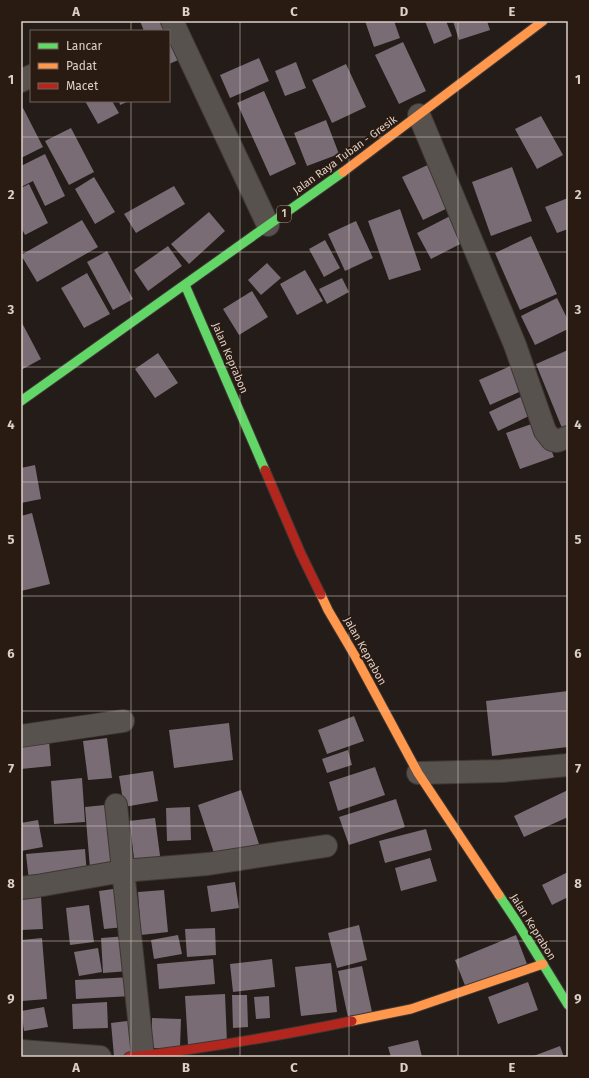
<svg xmlns="http://www.w3.org/2000/svg" width="589" height="1078" viewBox="0 0 589 1078" font-family="'Fira Sans',sans-serif">
<rect width="100%" height="100%" fill="#241c18"/>
<path fill="#796c75" d="M140,21H166L167,31H144Z
M365,21H394L400,38L374,47Z
M425,21H446L452,36L434,44Z
M453,21H487L490,30L459,40Z
M169,35L183,58L169,64Z
M403,42L426,91L399,104L375,55Z
M259,58L269,81L230,98L220,75Z
M296,62L306,88L285,96L275,71Z
M346,64L366,107L332,123L312,80Z
M264,91L296,164L270,176L237,103Z
M85,101H112L119,113L98,124Z
M119,101H129L120,105Z
M23,108L43,147L21,158V110Z
M541,116L563,155L537,169L515,129Z
M326,120L339,154L307,166L294,133Z
M71,128L94,172L69,185L45,141Z
M45,154L65,196L45,206L33,181L21,187V166Z
M434,162L454,205L423,220L402,177Z
M512,167L532,221L491,236L472,182Z
M94,177L115,212L95,224L75,189Z
M29,184L48,223L25,235L21,227V188Z
M174,186L185,204L136,233L124,214Z
M568,198V229L557,233L545,207Z
M400,209L421,270L389,280L368,221Z
M209,212L225,231L189,264L171,244Z
M454,214L468,240L431,259L417,233Z
M82,220L98,247L37,282L21,255Z
M356,221L373,258L345,271L328,234Z
M531,236L557,294L520,310L495,253Z
M325,240L340,268L324,277L309,249Z
M168,246L182,266L148,291L134,270Z
M107,251L133,299L113,310L87,262Z
M267,263L281,278L261,295L248,280Z
M305,270L323,301L297,315L280,284Z
M87,273L110,314L84,328L61,288Z
M342,278L349,292L327,304L319,289Z
M252,291L268,317L239,335L223,309Z
M557,298L568,320V329L535,345L521,316Z
M21,321L41,359L21,370Z
M568,350V431L564,433L536,364Z
M158,353L178,383L155,398L135,369Z
M517,363L528,388L490,405L479,380Z
M527,394L535,413L498,431L489,412Z
M540,421L554,457L520,469L506,433Z
M35,465L41,499L21,503V468Z
M32,513L50,584L21,591V516Z
M568,691V747L492,756L486,701Z
M354,716L364,741L327,754L318,730Z
M229,723L233,760L174,768L169,730Z
M107,738L112,778L88,780L83,741Z
M49,740L51,766L21,769V743Z
M348,750L352,765L327,773L322,759Z
M375,767L385,795L338,811L329,782Z
M153,771L158,801L124,807L119,776Z
M82,778L85,822L54,824L51,781Z
M241,790L259,844L216,859L198,805Z
M568,790V817L524,837L514,816Z
M396,799L405,827L349,845L339,817Z
M115,804L120,866L90,869L85,807Z
M190,807L191,840L167,841L166,808Z
M155,818L161,863L135,866L129,821Z
M38,820L43,847L21,851V823Z
M426,829L432,850L385,863L379,841Z
M85,849L87,875L29,881L26,854Z
M430,858L437,881L401,891L395,868Z
M568,872V897L552,905L542,885Z
M235,882L239,908L211,912L207,886Z
M120,888L125,927L104,929L99,891Z
M164,890L168,932L141,935L138,892Z
M41,897L43,929L21,930V898Z
M89,905L94,942L70,945L66,908Z
M359,925L367,960L337,968L328,933Z
M215,928L216,955L187,957L185,929Z
M178,935L182,954L154,959L151,940Z
M516,935L527,964L466,988L455,960Z
M127,936L129,971L103,973L101,938Z
M42,938L47,999L22,1001L21,940Z
M98,948L102,972L79,976L74,952Z
M213,959L215,984L159,989L157,964Z
M272,959L275,987L233,992L230,964Z
M331,963L337,1012L301,1016L295,967Z
M362,966L372,1012L348,1017L338,971Z
M132,977V996L76,999L75,980Z
M528,982L538,1010L498,1024L488,997Z
M225,994L227,1043L188,1045L185,996Z
M232,995H247L248,1027L233,1028Z
M269,996L270,1018L256,1019L254,997Z
M107,1002L108,1028L73,1029L72,1004Z
M44,1007L48,1027L24,1031L21,1011Z
M152,1018L181,1019L180,1048H152Z
M135,1020L139,1054L114,1056L111,1023Z
M418,1040L422,1057H391L388,1047Z
M560,1046L564,1057H531Z"/>
<g fill="none" stroke-linecap="round" stroke-linejoin="round">
<defs>
<path id="street" d="M172,21L268,225
M21,81L31,76
M419,115L515,345L545,431L552,440L557,441L568,437
M21,736L123,721
M418,773L502,771L568,765
M116,805L143,1056
M21,888L37,886L123,871L208,864L326,846
M21,1051L100,1057"/>
<path id="fast" d="M185,285L265,470
M21,401L343,172
M499,895L517,922L568,1005"/>
<path id="slow" d="M343,172L543,21
M321,595L328,610L355,656L418,773L499,895
M352,1021L411,1009L543,964"/>
<path id="jam" d="M265,470L301,554L321,595
M129,1057C204,1049 278,1036 352,1021"/>
</defs>
<use href="#street" stroke="#3e3734" stroke-width="24"/>
<use href="#fast" stroke="#3e3734" stroke-width="11"/>
<use href="#slow" stroke="#3e3734" stroke-width="11"/>
<use href="#jam" stroke="#3e3734" stroke-width="11"/>
<use href="#street" stroke="#58524e" stroke-width="22"/>
<use href="#fast" stroke="#63d668" stroke-width="9"/>
<use href="#slow" stroke="#ff974d" stroke-width="9"/>
<use href="#jam" stroke="#b3261e" stroke-width="9"/>
</g>
<path fill="none" stroke="#dbd0c9" stroke-width="1" stroke-opacity="0.55" d="M131,21V31M240,21V1057M349,21V1057M458,21V1057M131,101V1057M21,137H568M21,252H568M21,367H568M21,482H568M21,596H568M21,711H568M21,826H568M21,941H568"/>
<g text-anchor="middle" dominant-baseline="central" stroke-width="4" stroke-linejoin="round" paint-order="stroke">
<rect fill="#2a1b12" stroke="#a69a92" stroke-width="1" x="277" y="206" width="14" height="16" rx="3"/>
<g font-size="10" font-weight="bold" fill="#dbd0c9">
<text x="284" y="214">1</text>
</g>
<g font-size="11" fill="#dbd0c9" stroke="#2a1b12">
<text transform="translate(345 155) rotate(-36)">Jalan Raya Tuban - Gresik</text>
<text transform="translate(230 358) rotate(67)">Jalan Keprabon</text>
<text transform="translate(365 651) rotate(61)">Jalan Keprabon</text>
<text transform="translate(533 927) rotate(58)">Jalan Keprabon</text>
</g>
</g>
<rect width="589" height="1078" fill="none" stroke="#2a1b12" stroke-width="44"/>
<rect x="30" y="30" width="140" height="72" fill="#2a1b12" stroke="#71635b"/>
<rect x="38" y="43" width="20" height="6" fill="#63d668" stroke="#71635b"/>
<text x="66" y="50" font-size="12" fill="#dbd0c9">Lancar</text>
<rect x="38" y="63" width="20" height="6" fill="#ff974d" stroke="#71635b"/>
<text x="66" y="70" font-size="12" fill="#dbd0c9">Padat</text>
<rect x="38" y="83" width="20" height="6" fill="#b3261e" stroke="#71635b"/>
<text x="66" y="90" font-size="12" fill="#dbd0c9">Macet</text>
<rect x="22" y="22" width="545" height="1034" fill="none" stroke="#dbd0c9" stroke-width="1.5"/>
<g font-size="13" text-anchor="middle" font-weight="bold" fill="#dbd0c9">
<text x="76" y="16">A</text>
<text x="186" y="16">B</text>
<text x="294" y="16">C</text>
<text x="404" y="16">D</text>
<text x="512" y="16">E</text>
<text x="11" y="84">1</text>
<text x="578" y="84">1</text>
<text x="11" y="199">2</text>
<text x="578" y="199">2</text>
<text x="11" y="314">3</text>
<text x="578" y="314">3</text>
<text x="11" y="429">4</text>
<text x="578" y="429">4</text>
<text x="11" y="544">5</text>
<text x="578" y="544">5</text>
<text x="11" y="658">6</text>
<text x="578" y="658">6</text>
<text x="11" y="773">7</text>
<text x="578" y="773">7</text>
<text x="11" y="888">8</text>
<text x="578" y="888">8</text>
<text x="11" y="1003">9</text>
<text x="578" y="1003">9</text>
<text x="76" y="1072">A</text>
<text x="186" y="1072">B</text>
<text x="294" y="1072">C</text>
<text x="404" y="1072">D</text>
<text x="512" y="1072">E</text>
</g>
</svg>
